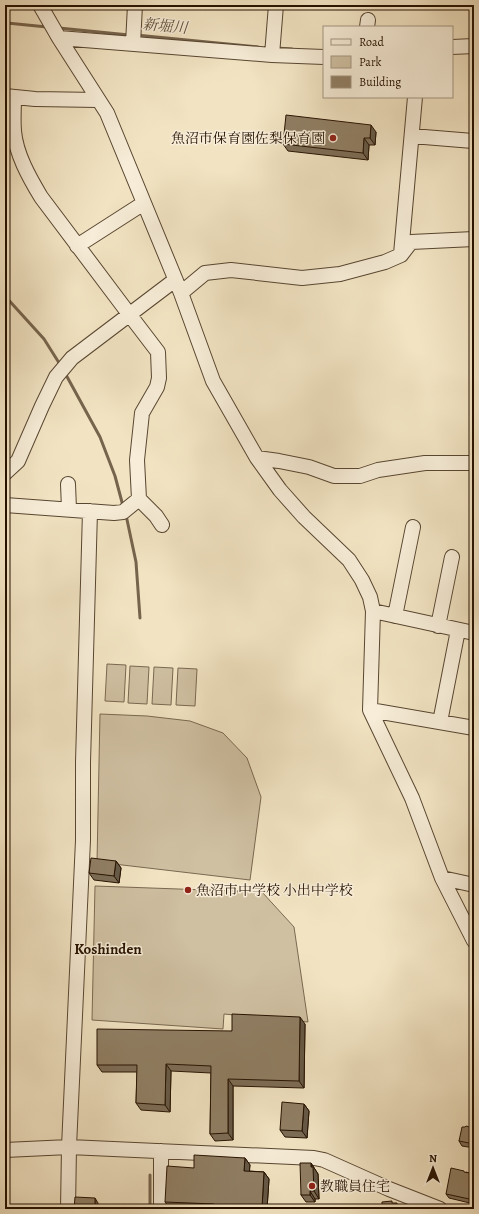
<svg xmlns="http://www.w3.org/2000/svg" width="479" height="1214" viewBox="0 0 479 1214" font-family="Alegreya,'Noto Serif JP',serif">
<rect width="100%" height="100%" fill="#f2e4c3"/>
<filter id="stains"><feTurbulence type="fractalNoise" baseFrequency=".005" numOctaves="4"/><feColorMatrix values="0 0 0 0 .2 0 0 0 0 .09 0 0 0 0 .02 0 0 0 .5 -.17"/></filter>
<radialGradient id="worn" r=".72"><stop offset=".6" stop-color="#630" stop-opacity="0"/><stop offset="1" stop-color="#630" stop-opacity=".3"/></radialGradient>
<path fill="#cfc0a2" stroke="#7a6851" d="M107,664L126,665L124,702L105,701Z
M130,666L149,667L147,704L128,703Z
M154,667L173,668L171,705L152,704Z
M178,668L197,669L195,706L176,705Z
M100,714L147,716L190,721L223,733L247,758L261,797L250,880L97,862Z
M95,886L262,892L294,927L308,1022L224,1014L223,1029L92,1020Z"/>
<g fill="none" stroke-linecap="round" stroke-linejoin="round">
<path stroke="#76644d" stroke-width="3" d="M5,24L7,23L47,27
M59,28L129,35
M136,35L258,47
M276,48L292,49
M5,296L44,339L61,366
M65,373L100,437L115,476L123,506
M126,515L136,562L140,618
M150,1209V1175"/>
<defs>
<path id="minor" d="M40,5L59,38L107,113L181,293L213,381L257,458L280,490L304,517L349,560L362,580L370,597L373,611L370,710L412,798L442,878L474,941
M367,27L368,20
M59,38L272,55L324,57
M133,44L135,5
M452,47L474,46
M272,55L276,5
M5,96L35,99L98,100
M412,136L473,141
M77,246L144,203
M401,254L415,97
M181,293L205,273L231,270L302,278L340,274L385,262L401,255L411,242L474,239
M257,458L279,461L309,467L334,476H360L378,470L425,463H474
M5,473L18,461L42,406L56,377L72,358L175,280
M68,484L69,509
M139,499L156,516L162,525
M5,505L114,513L123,512L139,499L137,460L142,413L157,387L159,378L158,352L129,314L41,197C29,177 16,154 14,131C13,120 14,108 14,97
M373,611L474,633
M395,616L413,527
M438,626L452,557
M370,710L474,728
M440,722L458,630
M442,878L474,885
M5,1150L69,1147L314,1158L324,1160L389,1189L440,1209
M68,1209L69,1147L83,840V762L90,511
M161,1209V1151"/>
</defs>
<use href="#minor" stroke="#584631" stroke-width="16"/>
<use href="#minor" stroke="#f7edd8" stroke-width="14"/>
</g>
<path fill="#7c6d57" stroke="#251100" d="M376,132L375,145H369L368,160L288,151L283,144Z
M116,861L121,868L119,883L94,880L89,873Z
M305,1024L304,1088L233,1086V1140L215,1141L210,1134L211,1073L171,1071L170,1112L141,1110L136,1103L137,1072H102L97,1065L232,1031Z
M304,1104L309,1111L307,1138L285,1137L280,1130Z
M465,1127L474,1128V1148L462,1146L459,1141Z
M245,1158L250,1165L249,1171L264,1172L269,1179L267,1209H170L165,1202L194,1168Z
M311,1163L318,1174L319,1199H315V1202H306L301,1195Z
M466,1172L474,1174V1204L449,1198L446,1194Z"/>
<path fill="#655947" stroke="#251100" d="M371,125L376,132L375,145L370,138Z
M364,138L369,145L368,160L363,153Z
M116,861L121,868L119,883L114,876Z
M300,1017L305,1024L304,1088L299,1081Z
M166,1064L171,1071L170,1112L165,1105Z
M228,1079L233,1086V1140L228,1133Z
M304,1104L309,1111L307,1138L302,1131Z
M245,1158L250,1165L249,1178L244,1171Z
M311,1163L318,1174L319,1199L314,1191Z
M264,1172L269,1179L267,1209H263L262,1208Z
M310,1191L315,1199V1202L310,1195Z
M95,1198L98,1203V1209H95Z"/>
<path fill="#907f65" stroke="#251100" d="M286,115L371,125L370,138H364L363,153L283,144Z
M91,858L116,861L114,876L89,873Z
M232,1014L300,1017L299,1081L228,1079V1133L210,1134L211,1066L166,1064L165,1105L136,1103L137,1065H97V1029L232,1031Z
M282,1102L304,1104L302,1131L280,1130Z
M466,1126L474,1128V1144L459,1141L462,1127H465Z
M194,1155L245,1158L244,1171L264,1172L262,1208L225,1205V1209H213L214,1204L165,1202L167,1166L194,1168Z
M300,1163H311V1167H313L314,1191H310V1195H301Z
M451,1168L464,1171V1172L474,1174V1200L446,1194Z
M75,1197L95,1198V1209H74Z
M392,1201V1203H397V1207H411L412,1205L414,1206L415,1205L423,1209H382V1202Z"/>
<g fill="#8f2418" stroke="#f7edd8" stroke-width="1.5">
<circle cx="333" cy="138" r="4"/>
<circle cx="188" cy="890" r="4"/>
<circle cx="312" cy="1186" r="4"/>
</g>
<g text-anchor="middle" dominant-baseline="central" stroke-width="3" stroke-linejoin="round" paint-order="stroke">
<g font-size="14" fill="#251100" stroke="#f7edd8" text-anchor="start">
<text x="325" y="138" text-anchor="end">魚沼市保育園佐梨保育園</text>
<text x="196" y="890">魚沼市中学校 小出中学校</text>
<text x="320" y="1186">教職員住宅</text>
</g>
<g font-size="15" font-style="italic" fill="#62503a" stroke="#f7edd8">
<text transform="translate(165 26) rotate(5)">新堀川</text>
</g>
<g font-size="15" font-weight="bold" fill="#251100" stroke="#f7edd8">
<text x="108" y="949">Koshinden</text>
</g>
</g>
<rect width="479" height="1214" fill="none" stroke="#f2e4c3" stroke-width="20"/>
<rect x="6" y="6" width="467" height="1202" fill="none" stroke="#251100" stroke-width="2"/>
<rect x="10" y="10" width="459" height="1194" fill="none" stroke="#251100"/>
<rect x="323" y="26" width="130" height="72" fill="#f7edd8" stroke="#a39582"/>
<rect x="331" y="39" width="20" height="6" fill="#f7edd8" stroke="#a39582"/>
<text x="359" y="46" font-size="12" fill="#251100">Road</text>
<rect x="331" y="56" width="20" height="12" fill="#cfc0a2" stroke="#a39582"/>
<text x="359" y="66" font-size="12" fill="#251100">Park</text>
<rect x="331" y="76" width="20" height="12" fill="#907f65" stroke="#a39582"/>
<text x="359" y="86" font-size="12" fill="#251100">Building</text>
<g transform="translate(433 1168)" stroke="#f7edd8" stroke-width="3" paint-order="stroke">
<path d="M0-3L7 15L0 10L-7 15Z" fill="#251100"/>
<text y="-6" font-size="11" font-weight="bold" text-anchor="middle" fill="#251100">N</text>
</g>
<rect width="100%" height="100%" filter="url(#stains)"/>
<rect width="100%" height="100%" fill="url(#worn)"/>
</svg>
